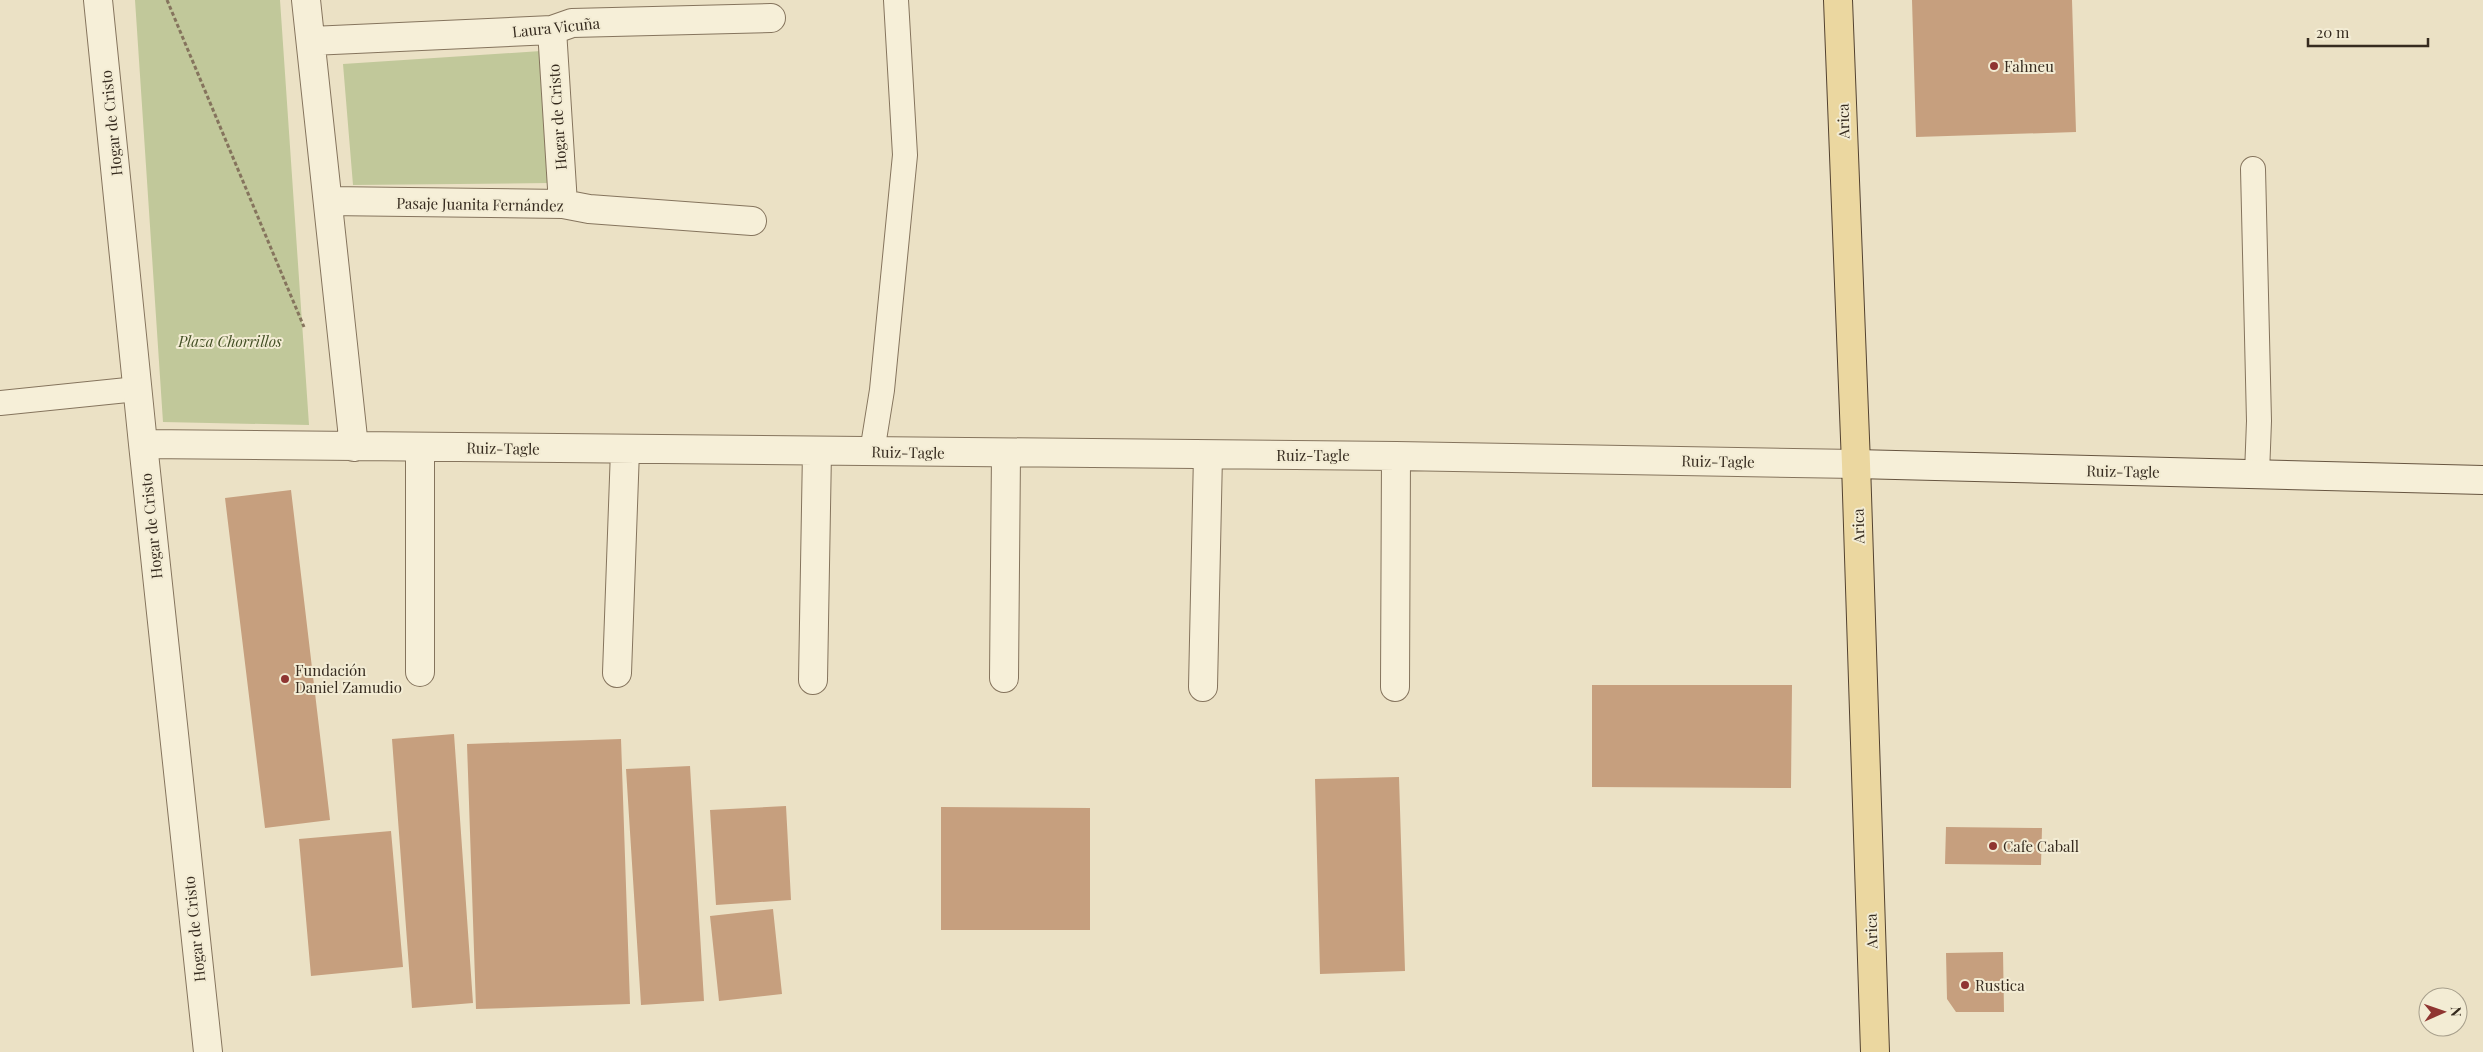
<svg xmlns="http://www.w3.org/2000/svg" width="2483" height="1052" viewBox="0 0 2483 1052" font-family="'Playfair Display',serif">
<rect width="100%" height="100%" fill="#ebe1c5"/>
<path fill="#c1c89a" d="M135,0H280L309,425L163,422Z
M541,51L549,183L353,185L343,64Z"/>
<path fill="#c69f7e" d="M1912,0H2072L2076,132L1916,137Z
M291,490L330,820L265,828L225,498Z
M1592,685H1792L1791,788L1592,787Z
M454,734L473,1003L412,1008L392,739Z
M621,739L630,1004L476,1009L467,744Z
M690,766L704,1001L641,1005L626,769Z
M1399,777L1405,971L1320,974L1315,779Z
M786,806L791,900L716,905L710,810Z
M941,807L1090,808V930H941Z
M1946,827L2042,828L2041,865L1945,864Z
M391,831L403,967L311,976L299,839Z
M773,909L782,994L719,1001L710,916Z
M2003,952L2004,1012H1956L1947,999L1946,953Z"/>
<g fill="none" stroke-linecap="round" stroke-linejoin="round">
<defs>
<path id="lane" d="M2253,169L2259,421L2257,474
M0,403L137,389
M872,452L882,390L905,155L896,0"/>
<path id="street" d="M98,0L143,444L208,1052
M306,0L354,447
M552,30L563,204
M311,41L552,30L572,23L771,18
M328,201L563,204L589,209L752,221
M143,444L1396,456L1856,464
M420,672V447
M617,673L625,450
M1004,678L1006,454
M813,680L817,451
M1203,687L1208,455
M1395,687L1396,456"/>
<path id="secondary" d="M1856,464L2483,480"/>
<path id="primary" d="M1838,0L1856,464L1875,1052"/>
</defs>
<use href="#lane" stroke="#85745d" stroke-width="26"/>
<use href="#street" stroke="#85745d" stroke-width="30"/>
<use href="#secondary" stroke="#675540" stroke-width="30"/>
<use href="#primary" stroke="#534230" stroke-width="30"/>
<path stroke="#85745d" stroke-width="3" stroke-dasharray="4 2.5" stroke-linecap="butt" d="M167,0L304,327"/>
<use href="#lane" stroke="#f6efd8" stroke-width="24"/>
<use href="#street" stroke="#f6efd8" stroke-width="28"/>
<use href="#secondary" stroke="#f6efd8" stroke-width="28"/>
<use href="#primary" stroke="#ebd7a0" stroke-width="28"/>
</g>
<g fill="#8f3531" stroke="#f3ecd4" stroke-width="2">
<circle cx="1994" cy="66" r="5"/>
<circle cx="285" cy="679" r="5"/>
<circle cx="1993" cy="846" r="5"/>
<circle cx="1965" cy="985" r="5"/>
</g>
<g text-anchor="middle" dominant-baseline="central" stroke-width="4" stroke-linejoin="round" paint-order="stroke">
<g font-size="15" fill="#362b1f" stroke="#f3ecd4">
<text transform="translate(556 27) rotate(-6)">Laura Vicuña</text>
<text transform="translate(557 117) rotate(-94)">Hogar de Cristo</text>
<text transform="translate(1843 121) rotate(-92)">Arica</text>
<text transform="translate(111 123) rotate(-96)">Hogar de Cristo</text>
<text transform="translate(480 204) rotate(1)">Pasaje Juanita Fernández</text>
<text transform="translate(503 448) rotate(1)">Ruiz-Tagle</text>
<text transform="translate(908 452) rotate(1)">Ruiz-Tagle</text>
<text x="1313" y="455">Ruiz-Tagle</text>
<text transform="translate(1718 461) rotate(1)">Ruiz-Tagle</text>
<text transform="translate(2123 471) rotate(1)">Ruiz-Tagle</text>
<text transform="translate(151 526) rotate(-96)">Hogar de Cristo</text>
<text transform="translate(1858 526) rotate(-92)">Arica</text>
<text transform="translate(194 929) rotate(-96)">Hogar de Cristo</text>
<text transform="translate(1871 931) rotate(-92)">Arica</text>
</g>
<g font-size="15" fill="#362b1f" stroke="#f3ecd4" text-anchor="start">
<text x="2004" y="66">Fahneu</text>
<text x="295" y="670">Fundación<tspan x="295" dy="17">Daniel Zamudio</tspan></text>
<text x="2003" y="846">Cafe Caball</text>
<text x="1975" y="985">Rustica</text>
</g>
<g font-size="15" font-style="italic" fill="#455127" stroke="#f3ecd4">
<text x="230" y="341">Plaza Chorrillos</text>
</g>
</g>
<g transform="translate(2443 1012) rotate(88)"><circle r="24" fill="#f3ecd4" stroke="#a79f8c"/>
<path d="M0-4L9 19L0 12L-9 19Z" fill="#8f3531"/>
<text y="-8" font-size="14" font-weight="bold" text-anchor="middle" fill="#362b1f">N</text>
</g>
<path d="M2308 38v8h120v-8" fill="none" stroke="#362b1f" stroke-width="2.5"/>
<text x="2316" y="38" font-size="15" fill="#362b1f" stroke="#f3ecd4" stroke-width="4" paint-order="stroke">20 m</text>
</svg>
